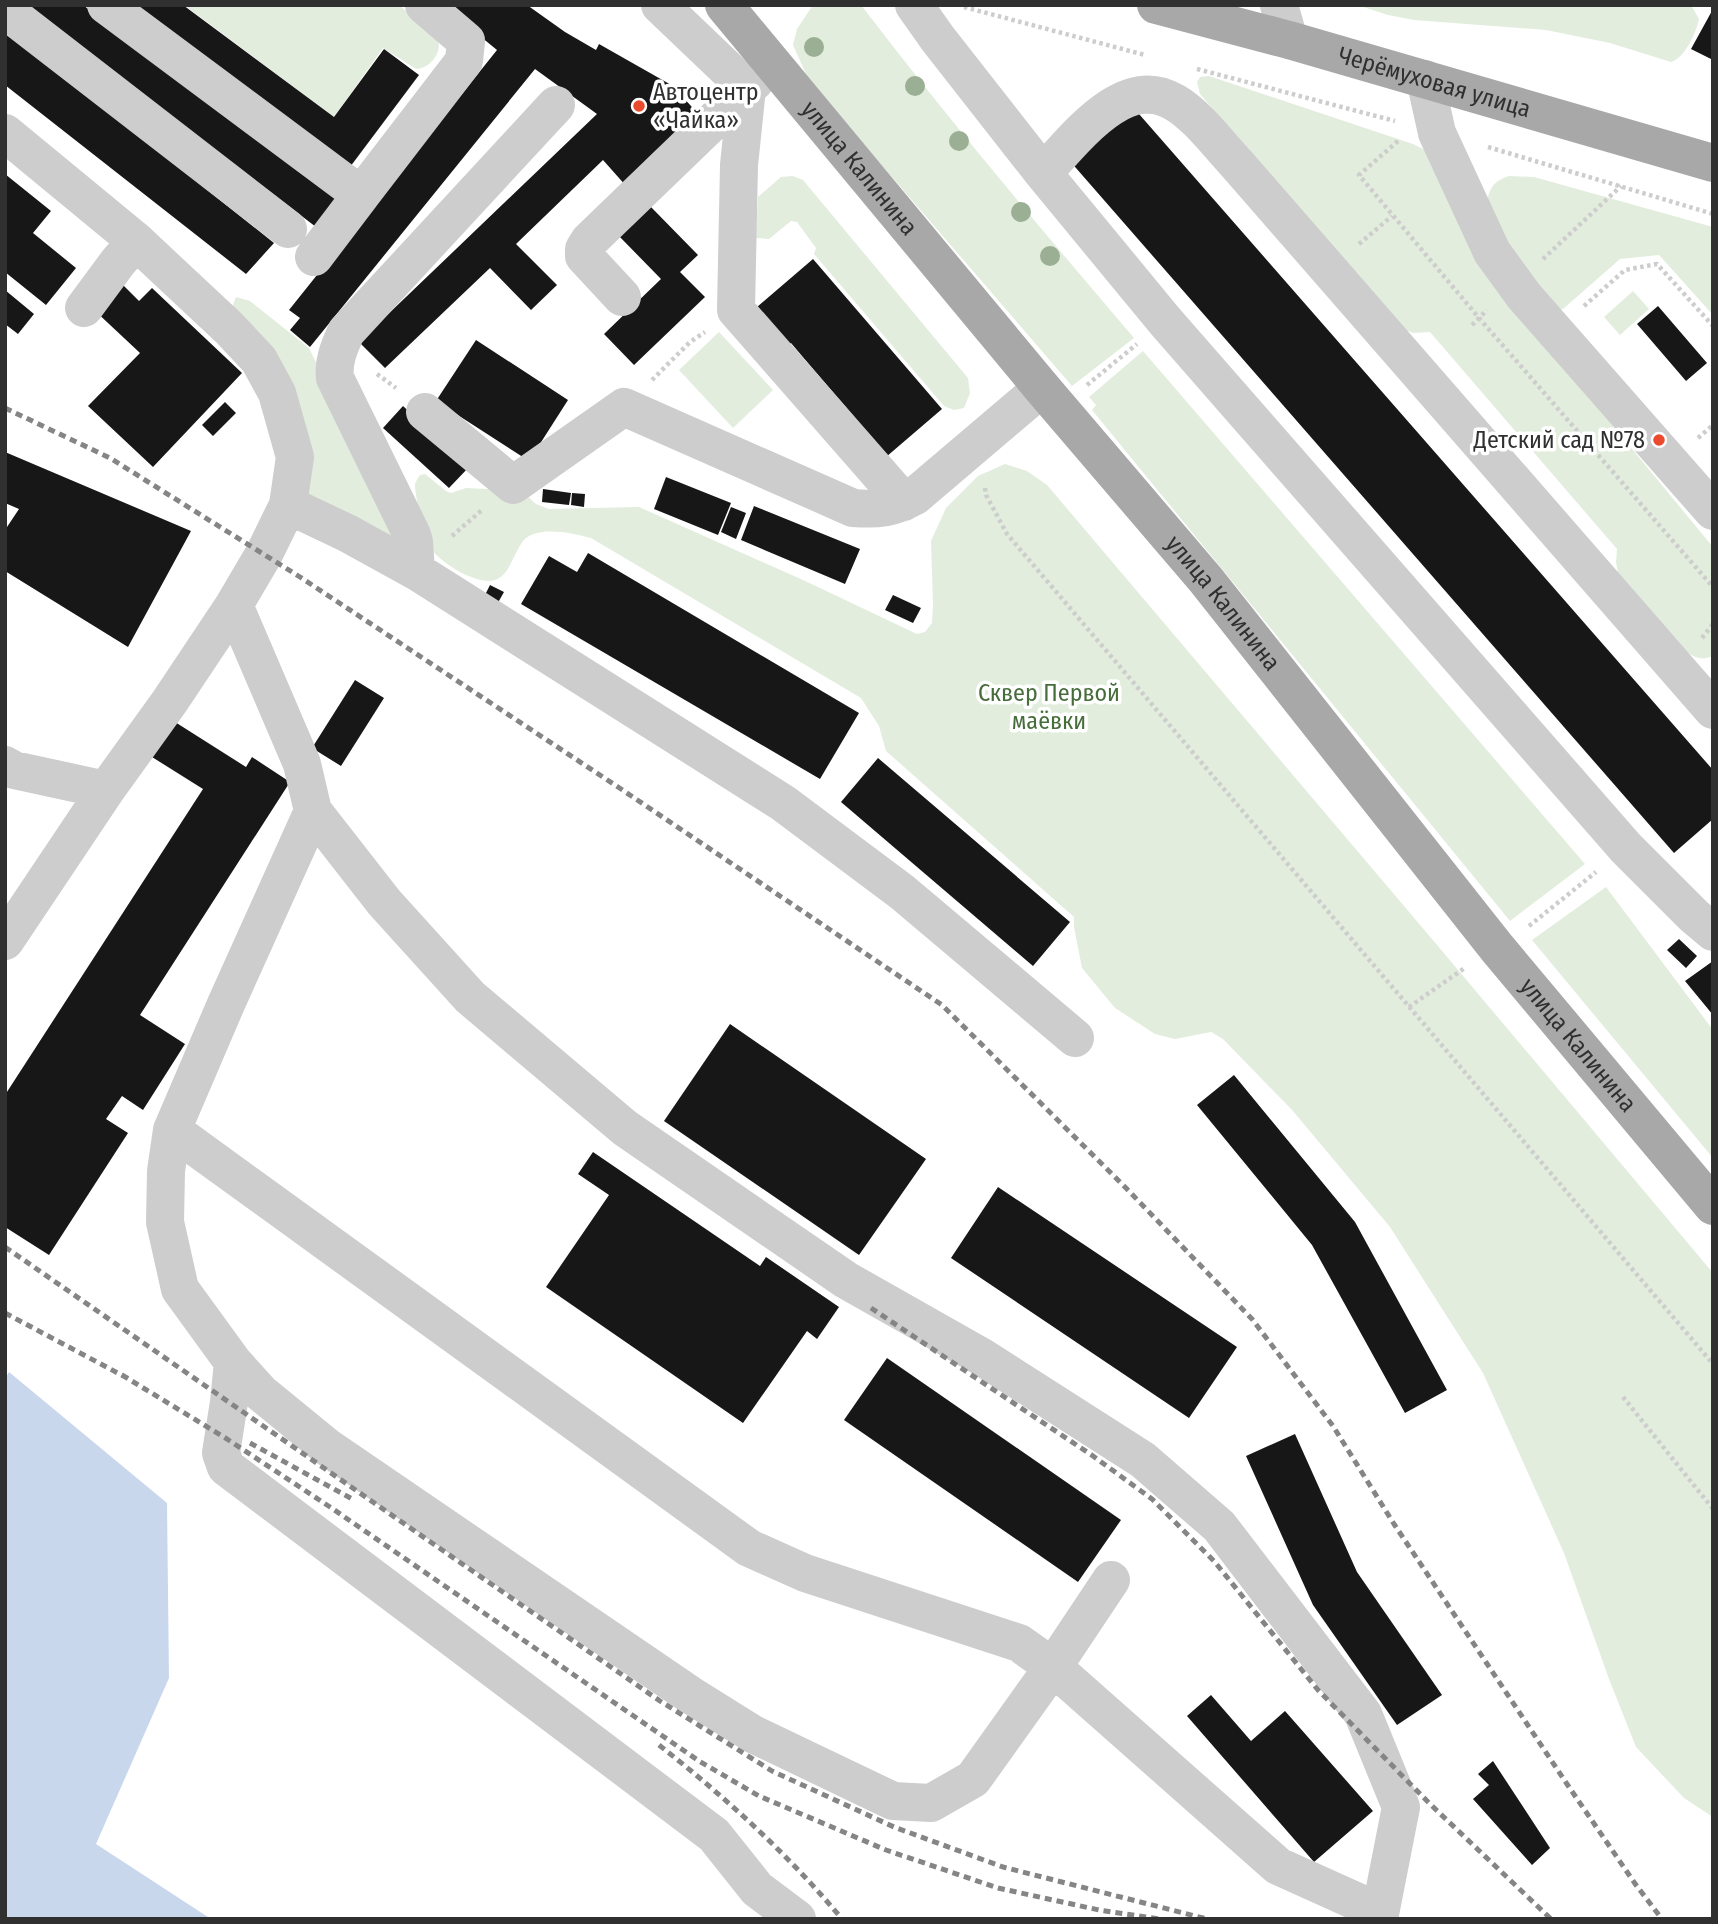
<svg xmlns="http://www.w3.org/2000/svg" width="1718" height="1924" viewBox="0 0 1718 1924" font-family="'Fira Sans Condensed',sans-serif">
<rect width="100%" height="100%" fill="#fff"/>
<path fill="#e2eddd" d="M184,5H399L437,38C444,52 429,69 416,69L383,48L334,117Z
M813,5H861C948,119 1041,229 1134,338L1072,386L873,155L806,74L793,45L797,29Z
M1357,5H1691L1699,19C1696,33 1685,58 1671,62L1610,43L1546,30L1414,20L1388,15Z
M1209,76L1413,144L1425,150L1599,409L1713,547V656C1700,662 1692,656 1681,648L1618,573L1616,562L1617,549L1430,332L1413,333L1396,326L1200,94L1197,82L1200,77Z
M793,176L803,180L968,378L970,393L964,408L954,410L944,406L814,254L816,248L797,222L791,221L769,239L756,238L758,197L781,177Z
M1509,176L1534,177L1713,227V315L1659,255L1620,259L1563,309L1555,311L1523,278L1487,202C1490,187 1494,181 1509,176Z
M1633,291L1649,309L1620,335L1604,317Z
M236,297L250,301L309,348L397,529L403,545L313,506L234,310L233,305Z
M719,332L773,390L733,428L679,370Z
M1143,351L1585,864L1510,921L1092,410L1096,405L1089,397Z
M1005,464L1027,471L1047,485L1432,939L1713,1273V1817L1684,1798L1636,1747L1609,1679L1564,1553L1483,1373L1390,1227L1293,1111L1223,1039L1211,1032L1175,1039L1155,1034L1115,1008L1082,968L1074,927V917L886,751L879,726L861,698L591,538C572,533 537,525 523,541C518,548 514,557 510,565C506,572 503,577 495,580C476,586 435,560 427,543C424,538 414,490 415,484C416,481 418,478 420,475L425,474L446,491L451,493L466,488L507,490L526,495L536,504L549,509L639,507L803,580L917,634L925,632L932,623L933,605L931,541L946,508L978,476Z
M1606,887L1713,1030V1158L1532,940Z"/>
<path fill="#c9d7ed" d="M9,1372L167,1503L169,1678L96,1844L211,1919H5V1379Z"/>
<path fill="#171717" d="M26,5H83L337,200L316,227Z
M130,5H183L334,117L384,49L419,75L350,167Z
M442,5H527L565,32L596,50L599,44L673,86L700,116L627,187L603,160L516,244L557,285L531,310L490,268L385,368L359,342L597,114L535,69L310,347L290,330L300,318L289,310L497,50Z
M1713,9V60L1691,49Z
M5,29L274,243L246,274L5,85Z
M1132,106L1713,770V819L1674,853L1069,160Z
M5,174L51,211L33,233L76,268L46,305L5,272Z
M650,206L698,255L680,272L705,297L634,365L604,334L661,279L618,235Z
M813,259L942,409L879,463L856,419L802,356L791,343L782,351L750,313Z
M118,280L139,301L152,288L242,373L153,467L88,406L140,353L92,308Z
M5,290L34,314L18,334L5,324Z
M1658,306L1707,363L1686,381L1637,324Z
M476,340L568,400L529,461L436,401Z
M225,402L236,413L213,436L202,425Z
M403,406L469,467L449,488L383,428Z
M5,452L191,531L128,647L5,571V530L19,509L5,503Z
M666,477L731,503L718,535L654,509Z
M543,489L571,493L569,505L542,502Z
M572,493L585,494L584,507L571,505Z
M754,506L860,549L845,584L741,540Z
M731,507L746,513L736,539L721,532Z
M588,553L859,713L820,779L521,604L549,556L577,572Z
M490,585L504,592L495,608L482,601Z
M893,595L921,608L913,623L885,610Z
M355,680L384,698L341,766L312,748Z
M175,722L246,767L252,757L290,782L140,1015L185,1044L143,1110L122,1096L106,1119L128,1133L49,1255L5,1227V1095L203,789L152,757Z
M878,758L1070,922L1033,966L841,802Z
M1679,939L1697,956L1686,968L1667,950Z
M1713,961V1015L1685,981Z
M730,1024L926,1159L859,1255L664,1121Z
M1234,1075L1355,1222L1447,1390L1405,1413L1312,1245L1197,1105Z
M593,1152L760,1266L766,1257L839,1307L817,1339L807,1331L743,1423L546,1287L609,1195L578,1174Z
M998,1187L1237,1347L1189,1418L951,1258Z
M887,1358L1121,1520L1078,1582L844,1420Z
M1295,1434L1357,1572L1442,1695L1397,1725L1313,1605L1246,1456Z
M1211,1695L1251,1741L1285,1711L1373,1811L1314,1862L1187,1716Z
M1493,1761L1550,1848L1532,1865L1473,1799L1489,1785L1478,1774Z"/>
<g fill="none" stroke-linecap="round" stroke-linejoin="round">
<path stroke="#cdcdcd" stroke-width="4.5" stroke-dasharray="3.5 3.5" stroke-linecap="butt" d="M964,7L1145,55
M1197,69L1395,121
M1398,141L1359,175L1479,318L1713,587
M1488,147L1713,214
M1359,244L1392,216
M1543,259L1621,186
M1584,306L1625,270L1657,264L1713,326
M1472,325L1487,310
M377,374L396,388
M652,380L690,342L705,332
M1087,385L1137,344
M1698,438L1713,425
M985,488L986,495L1007,534L1713,1364
M452,536L482,510
M1702,638L1713,624
M1529,926L1596,872
M1409,1007L1466,967
M1623,1397L1713,1509"/>
<path stroke="#cdcdcd" stroke-width="38" d="M106,5L361,195L464,61L466,41L424,5
M660,5L747,88L739,165L736,310L904,502
M914,5L938,39L1043,173L1165,321L1626,848L1694,916L1713,932
M1279,5L1289,40
M5,10L288,229
M1425,79L1437,133L1492,252L1524,296L1713,511
M5,133L136,241L229,328L259,360L277,393L295,457L288,505L264,554L234,605L170,701L106,790L5,941
M1043,173C1074,141 1123,72 1174,102C1197,115 1218,144 1236,163L1713,710
M314,257L361,195
M622,297L584,256V249L589,241L755,81
M84,308L118,262L136,241
M425,412L513,485L624,407L853,508C878,510 893,508 915,496L1042,388
M288,505L347,533L416,571L783,803L902,892L1075,1038
M416,571L414,542L412,535L335,378C333,361 339,348 346,332L556,105
M234,605L302,764L313,811L384,902L470,997L625,1128L846,1280L982,1357L1143,1460L1219,1526L1363,1714L1401,1807L1379,1919
M5,765L14,770L106,790
M313,811L226,1004L172,1130L166,1171L165,1222L180,1289L233,1362L261,1393L327,1447L689,1694L753,1734L893,1801L931,1803L973,1779L1053,1667L1111,1580
M172,1130L749,1548L805,1573L1019,1643L1053,1667L1278,1866L1380,1912
M233,1362L229,1402L221,1453L226,1467L714,1835L757,1889L797,1919"/>
<g stroke="#a8a8a8" stroke-width="38">
<path id="s1" d="M724,5L1042,388L1206,580L1497,948L1713,1206"/>
<path id="s2" d="M1156,5L1289,40L1713,163"/>
</g>
<path stroke="#858585" stroke-width="5" stroke-dasharray="7 5" stroke-linecap="butt" d="M5,408L110,458L300,577L618,787L942,1005L1125,1187L1252,1319L1333,1426L1394,1524L1569,1787L1636,1885L1662,1919
M5,1247L660,1701L772,1771L894,1827L1003,1867L1207,1919
M871,1308L1093,1456L1152,1499L1214,1561L1318,1690L1430,1804L1551,1919
M5,1313L129,1379
M122,1375L227,1439L330,1507L699,1761L759,1796L886,1850L998,1888L1099,1910L1160,1919
M250,1443L354,1500
M659,1745C725,1797 788,1854 842,1919"/>
</g>
<g fill="#9aaf93">
<circle cx="814" cy="47" r="10"/>
<circle cx="915" cy="86" r="10"/>
<circle cx="959" cy="141" r="10"/>
<circle cx="1021" cy="212" r="10"/>
<circle cx="1050" cy="256" r="10"/>
</g>
<g fill="#ea4b2e" stroke="#fff" stroke-width="2.5">
<circle cx="639" cy="106" r="7"/>
<circle cx="1659" cy="440" r="7"/>
</g>
<g text-anchor="middle" dominant-baseline="central" stroke-width="7" stroke-linejoin="round" paint-order="stroke">
<g font-size="24" fill="#303030" stroke="#fff">
<text stroke="none"><textPath href="#s2" startOffset="289">Черёмуховая улица</textPath></text>
<text stroke="none"><textPath href="#s1" startOffset="212">улица Калинина</textPath></text>
<text stroke="none"><textPath href="#s1" startOffset="779">улица Калинина</textPath></text>
<text stroke="none"><textPath href="#s1" startOffset="1346">улица Калинина</textPath></text>
</g>
<g font-size="24" fill="#303030" stroke="#fff" text-anchor="start">
<text x="653" y="92">Автоцентр<tspan x="653" dy="28">«Чайка»</tspan></text>
<text x="1645" y="440" text-anchor="end">Детский сад №78</text>
</g>
<g font-size="24" fill="#476d3b" stroke="#fff">
<text x="1049" y="693">Сквер Первой<tspan x="1049" dy="28">маёвки</tspan></text>
</g>
</g>
<rect width="1718" height="1924" fill="none" stroke="#303030" stroke-width="14"/>
</svg>
